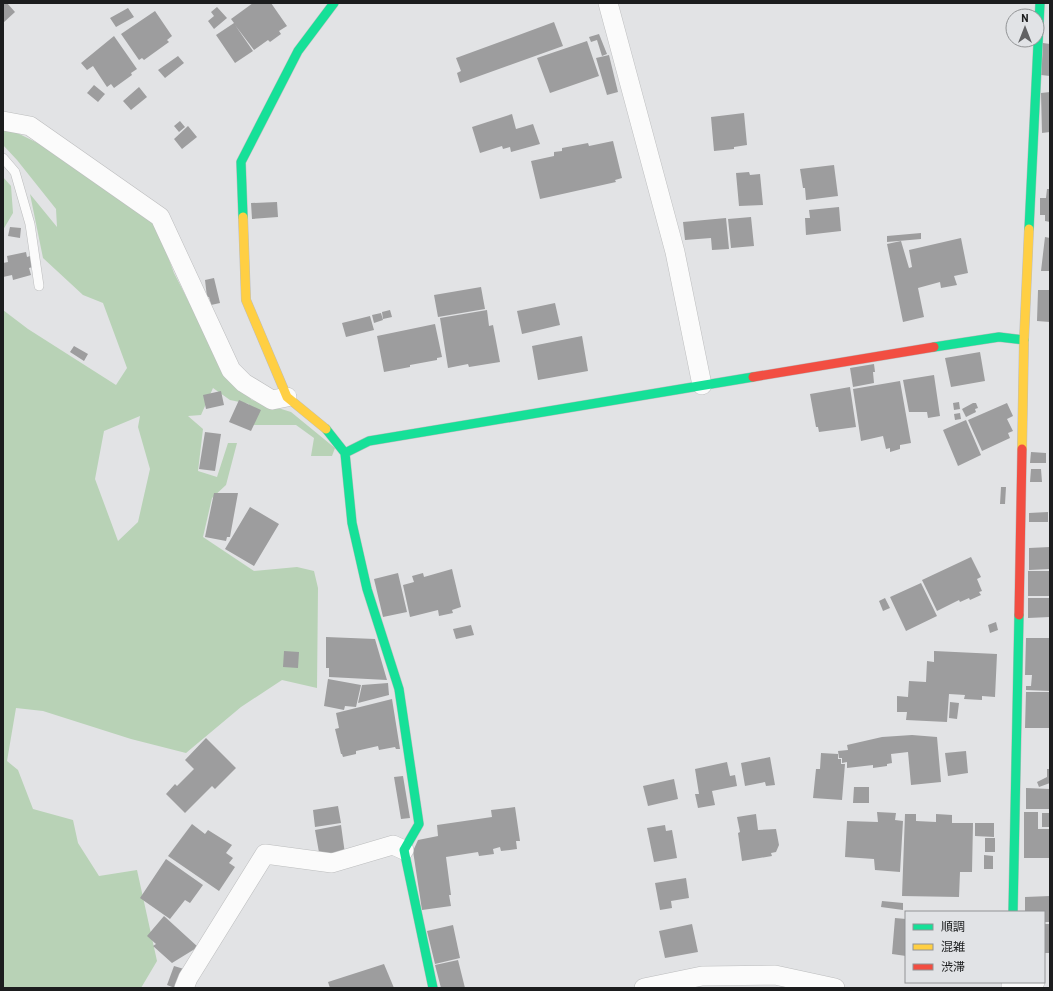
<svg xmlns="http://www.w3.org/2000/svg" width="1053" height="991" viewBox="0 0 1053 991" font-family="Barlow,'Noto Sans JP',sans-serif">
<rect width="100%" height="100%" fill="#e2e3e5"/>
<path fill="#b8d2b6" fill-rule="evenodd" d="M7,128L54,151L154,219L174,273L228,378L252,400L291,412L335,448L332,456H311L314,438L296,425H249V404L230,400L213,388L201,415L188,416L203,429L198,471L217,477L228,443H237L226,485L212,498L203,537L254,571L297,567L314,571L318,588L317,688L282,680L241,707L186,753L131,739L43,711L16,708L7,761L18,770L33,809L73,820L78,843L99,876L137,870L157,961L141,988H3V310L28,329L116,385L127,368L103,303L83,295L43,258L30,194L57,227L56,209L17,160L3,145V130ZM140,416L138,427L150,469L138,522L118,541L95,479L104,431Z
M3,177L11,186L13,213L3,230Z"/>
<path fill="#9d9d9e" d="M3,3H7L15,12L3,23Z
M253,3H271L287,26L279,31L281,34L270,42L268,40L254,50L235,25L253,51L235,63L216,35L234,23L231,19Z
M217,7L227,18L214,29L208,21L214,16L211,12Z
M128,8L134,17L116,27L110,18Z
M155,11L172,36L167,40L169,42L144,60L142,58L139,60L121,34Z
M554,22L563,46L460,83L457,73L461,71L456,58Z
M599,34L607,54L602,56L597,40L591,42L589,37Z
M114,36L137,69L131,73L132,75L114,88L111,84L107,87L93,66L87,70L81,63Z
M587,41L599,76L550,93L537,58Z
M1043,43L1050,44V76L1041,75Z
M609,55L618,92L607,95L596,58Z
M178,56L184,63L165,78L158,70Z
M94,85L105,94L98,102L87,93Z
M139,87L147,97L131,110L123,101Z
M1050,92V132L1042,133L1041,93Z
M744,113L747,145L734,147V149L714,151L711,117Z
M512,114L516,129L533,124L540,144L511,152L510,147L503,149L502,146L480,153L472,127Z
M180,121L185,127L179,132L174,126Z
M188,126L197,137L182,149L174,139Z
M613,141L622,178L615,180L616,182L540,199L531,161L554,156V152L562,151V148L588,143L589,146Z
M834,165L838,196L806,200L805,188H803L800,169Z
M749,172L750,175L760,174L763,205L739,206L736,173Z
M1047,189H1050V222L1045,221V215H1040V198H1046Z
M277,202L278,217L252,219L251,203Z
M839,207L841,231L806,235L805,218H810L809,210Z
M751,217L754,246L731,248L728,219Z
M726,218L729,249L712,250L711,238L685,240L683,222Z
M10,227L21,228L20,238L8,236Z
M921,233V239L887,242V236Z
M1045,237L1050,238V271H1041Z
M961,238L968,273L954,276L957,285L941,288L940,282L918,288L924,317L903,322L887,244L901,241L909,268L912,267L909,250Z
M26,252L27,257L30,256L33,267L29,268L31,275L13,280L12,275L3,277V263L8,262L7,256Z
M214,278L220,303L211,305L209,297H207L205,280Z
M481,287L485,309L438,317L434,295Z
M1038,290H1050V322L1037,321Z
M555,303L560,325L522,334L517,311Z
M390,310L392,317L383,319L382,312Z
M487,310L489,326L493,325L500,362L469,367L468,364L448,368L440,318Z
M381,313L383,320L374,323L372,315Z
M370,316L374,330L346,337L342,323Z
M435,324L442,357L437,358V360L410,365V367L384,372L377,336Z
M582,336L588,371L538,380L532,346Z
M74,346L88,354L84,361L70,352Z
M980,352L985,381L951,387L945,358Z
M874,364L875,372H873L874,383L853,387L850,368Z
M934,375L940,416L928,418L927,412H909L903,380Z
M900,381L911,443L900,445V449L890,452V448L886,449L883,436L861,441L853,389Z
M850,387L856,427L819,432L818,427H816L810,394Z
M221,391L224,405L206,409L203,395Z
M239,400L261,410L251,431L229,422Z
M959,402L960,409L954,410L953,403Z
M973,403H976L978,408L975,409L976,412L966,417L962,409Z
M1007,403L1013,416L1007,419L1013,431L1008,433L1010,438L982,451L968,420Z
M960,413L961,419L955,420L954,414Z
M966,420L981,455L958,466L943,430Z
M205,432L221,434L215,471L199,469Z
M1031,452L1046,453V463H1030Z
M1031,469H1041L1042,482H1030Z
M1001,487H1006L1005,504H1000Z
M214,493H238L230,537H227L226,541L205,537Z
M250,507L279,524L254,566L225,549Z
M1048,512V522H1029V513Z
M1050,547V569L1029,570V548Z
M971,557L981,577L977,579L982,591L979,592L981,595L970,600L969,598L960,602L959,600L937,611L922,580Z
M452,569L461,607L452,610L453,613L439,616L438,610L410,617L403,585L414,582L412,576L423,573L424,577Z
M1028,571H1050V596H1028Z
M398,573L407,612L383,617L374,579Z
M921,583L937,616L906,631L890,597Z
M885,598L890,608L883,611L879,601Z
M1028,598H1050V617L1028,618Z
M996,622L998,630L990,633L988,625Z
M471,625L474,635L456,639L453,629Z
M326,637L375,639L387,680L329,677V668H326Z
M1026,638H1050V691L1026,690V686H1031L1032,675H1025Z
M284,651L299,652L298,668L283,667Z
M934,651L997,654L995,697L982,696V700L964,699L965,695L949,694L947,722L906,720L907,712H897V696L908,697L909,681L926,682L927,661L934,662Z
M328,679L361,685L356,707L345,706L344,710L324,706Z
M388,683L389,695L358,703L362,685Z
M1026,692H1050V728H1025Z
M392,699L400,749H396L395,747L379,750L378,746L356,751V754L343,757L342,754H341L335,729L339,728L336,713Z
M950,702L959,703L957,719L949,718Z
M912,735L937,737L941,782L911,785L908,752L891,754L892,763L887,764V766L873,768V765L847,768V762L842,763V758H839L838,751L848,750L847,745L882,737Z
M206,738L236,768L215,789L212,786L185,813L166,794L175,784L177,786L194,769L185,760Z
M966,751L968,773L948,776L945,753Z
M821,753L838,754V759H841V764H845L842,800L813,798L816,769H820Z
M770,757L775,785L766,786L765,782L745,786L741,763Z
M727,762L730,776L735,775L737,786L712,791L715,805L698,808L695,794H699L695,769Z
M1047,769H1050V783L1039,787L1037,782L1047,777Z
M403,776L410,818L401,819L394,777Z
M674,779L678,799L648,806L643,786Z
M854,787H869V803H853Z
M1026,788L1050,789V809H1026Z
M338,806L341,823L315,827L313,810Z
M515,807L520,841H516L517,849L501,851L500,847L493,849L494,854L479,856L478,852L446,857L451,895H449L451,906L422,910L413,851L418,840L438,836L437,825L492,817L491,810Z
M877,812L896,813L895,820L903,821L900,872L875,870L874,859L845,857L847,821L878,822Z
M1024,812H1038V829H1050V858H1024Z
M1042,813H1050V827H1042Z
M756,814L758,830L776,829L779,845L776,852L771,853L772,856L742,861L738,833L740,832L737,817Z
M905,814H916V821L936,822V814L952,815V823H973L972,872H960L959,897L902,896Z
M975,823H994V837L975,836Z
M192,824L205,834L208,830L232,845L226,853L233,858L229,863L235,867L219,891L168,856Z
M341,825L345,854L320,858L315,830Z
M665,825L666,831L672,830L677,858L654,862L647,828Z
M985,838H995V852H985Z
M984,855L993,856V869H984Z
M166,859L203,885L190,903L185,900L170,919L140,898Z
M686,878L689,898L671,901L672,908L660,910L655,883Z
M1050,896V922H1044V912H1025V897Z
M882,901L903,903V910L881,907Z
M164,916L198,947L172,963L153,946L156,944L147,936Z
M895,918L906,919V956L892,954Z
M692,924L698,952L665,958L659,931Z
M1044,924H1050V953H1044Z
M453,925L460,958L435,964L427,931Z
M458,960L465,988H441L435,965Z
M384,964L394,988H330L328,982Z
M174,966L184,969L175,988L167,985Z"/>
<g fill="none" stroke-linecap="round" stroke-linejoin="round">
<defs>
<path id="lane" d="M3,158L15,172L30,224L39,286"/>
<path id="street" d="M608,3L675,252L702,385
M3,121L30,126L160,217L231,370L244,383L272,400L287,397
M1011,985L1035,982
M184,988L188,978L265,854L332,863L393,845L404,850
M644,988L702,976L775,975L835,988"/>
<path id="fast" d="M243,217L241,162L298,51L334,3
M1029,229L1040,3
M934,347L999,337L1024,340
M326,429L345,453L352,523L367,589L399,689L419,824L404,850L433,988
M345,453L369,441L753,377
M1013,912L1019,615"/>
<path id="slow" d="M243,217L246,300L287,397L326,429
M1022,449L1024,340L1029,229"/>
<path id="jam" d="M753,377L934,347
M1019,615L1022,449"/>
</defs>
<use href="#lane" stroke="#bcbdbe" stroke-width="10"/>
<use href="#street" stroke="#bcbdbe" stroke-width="20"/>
<use href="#fast" stroke="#bcbdbe" stroke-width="10"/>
<use href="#slow" stroke="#bcbdbe" stroke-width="10"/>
<use href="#jam" stroke="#bcbdbe" stroke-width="10"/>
<use href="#lane" stroke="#fbfbfb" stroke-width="9"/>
<use href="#street" stroke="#fbfbfb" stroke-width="19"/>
<use href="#fast" stroke="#16e098" stroke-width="9"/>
<use href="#slow" stroke="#ffcf43" stroke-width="9"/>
<use href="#jam" stroke="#f24e42" stroke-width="9"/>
</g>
<rect width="1053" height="991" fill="none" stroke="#1c1d1e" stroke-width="8"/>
<rect x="905" y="911" width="140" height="72" fill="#e1e3e6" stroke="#929496"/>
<rect x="913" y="924" width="20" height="6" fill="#16e098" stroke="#929496"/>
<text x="941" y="931" font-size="12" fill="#1c1d1e">順調</text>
<rect x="913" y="944" width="20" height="6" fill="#ffcf43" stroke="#929496"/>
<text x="941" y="951" font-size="12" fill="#1c1d1e">混雑</text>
<rect x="913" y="964" width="20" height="6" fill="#f24e42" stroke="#929496"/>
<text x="941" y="971" font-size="12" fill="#1c1d1e">渋滞</text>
<g transform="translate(1025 28)"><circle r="19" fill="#e1e3e6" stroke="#929496"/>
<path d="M0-3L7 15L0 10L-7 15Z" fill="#616264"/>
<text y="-6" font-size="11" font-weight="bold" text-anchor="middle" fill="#1c1d1e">N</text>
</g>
</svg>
